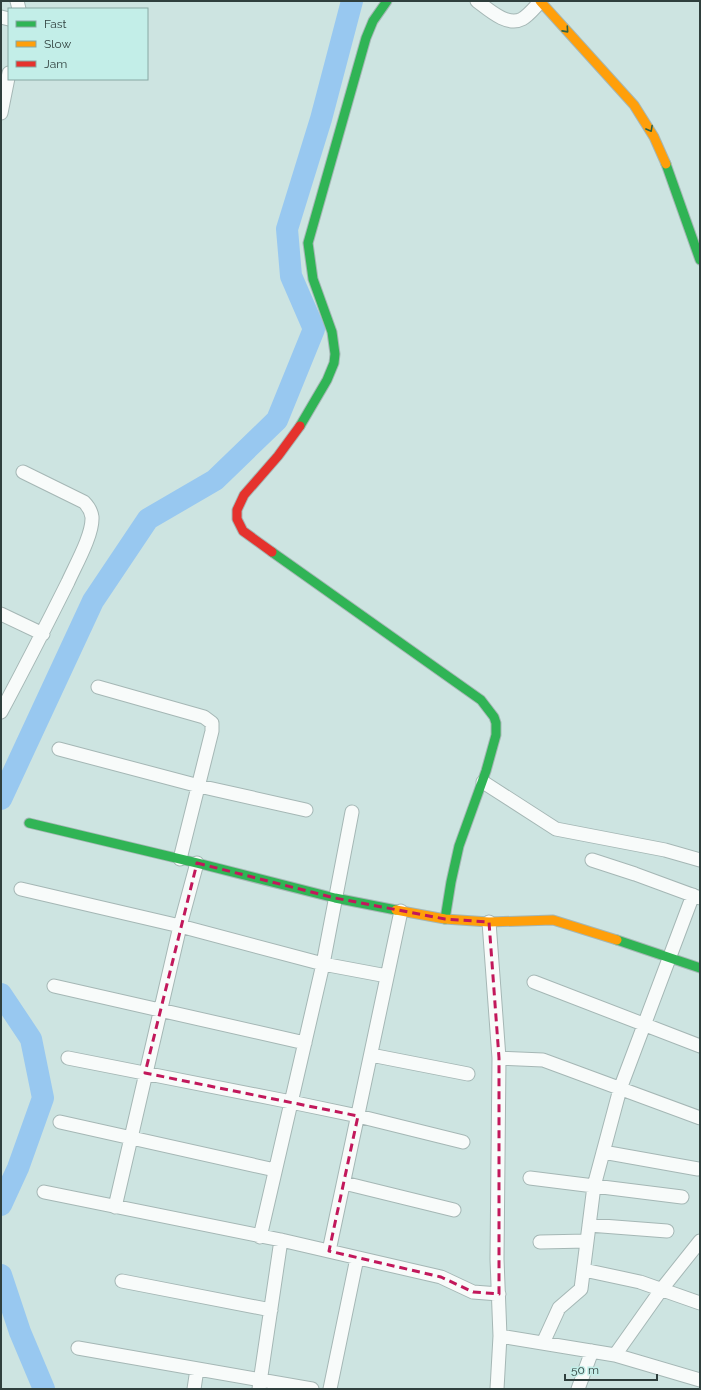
<svg xmlns="http://www.w3.org/2000/svg" width="701" height="1390" viewBox="0 0 701 1390" font-family="Raleway,sans-serif">
<rect width="100%" height="100%" fill="#cde4e1"/>
<g fill="none" stroke-linecap="round" stroke-linejoin="round">
<path stroke="#98c8f0" stroke-width="22" d="M1,799L93,601L148,519L215,480L277,420L314,329L291,276L287,229L321,119L352,1
M1,994L31,1039L43,1098L18,1168L1,1205
M1,1275L20,1332L44,1389"/>
<defs>
<path id="street" d="M17,1L19,9
M477,1C488,9 507,27 522,19C529,15 535,7 540,2
M1,17L9,19
M1,113L9,73
M1,614L43,634
M98,687L204,717L212,723V731L180,859
M1,712C24,669 46,626 68,582C75,566 93,535 92,517C91,510 88,506 84,502L23,472
M59,749L199,786L306,810
M483,782L556,829L665,850L700,860
M592,860L635,874L700,898
M21,889L180,926L323,964L387,976
M489,922L499,1058L497,1259L500,1336L497,1389
M534,982L700,1046
M54,986L305,1043
M371,1055L468,1074
M68,1058L291,1102L358,1116L463,1142
M499,1058L543,1060L700,1118
M60,1122L275,1170
M603,1152L698,1169
M530,1178L682,1197
M344,1183L454,1210
M44,1192L281,1240L441,1277L473,1292L499,1294
M115,1207L180,926L197,863
M589,1225L667,1231
M260,1237L323,964L352,812
M540,1242L587,1241
M329,1251L401,911
M584,1270L640,1282L700,1303
M122,1281L271,1310
M500,1336L615,1355L700,1380
M543,1343L559,1308L581,1289L594,1186L620,1089L693,895
M78,1348L312,1389
M615,1355L661,1290L700,1241
M194,1389L197,1369
M259,1389L281,1240
M330,1389L357,1258
M578,1389L592,1351"/>
<path id="fast" d="M666,164L700,260
M300,426L327,380L334,363L335,354L332,332L313,279L308,243L366,38L373,21L387,1
M272,552L481,700L494,717L496,723V735L486,771L459,846L451,882L445,919
M29,823L197,863L335,898L396,910
M617,940L700,968"/>
<path id="slow" d="M540,1L634,105L654,137L666,164
M396,910L445,919L489,922L553,920L617,940"/>
<path id="jam" d="M272,552L243,531L237,519V510L244,495L278,456L300,426"/>
</defs>
<use href="#street" stroke="#a5b7b5" stroke-width="15"/>
<use href="#fast" stroke="#a5b7b5" stroke-width="11"/>
<use href="#slow" stroke="#a5b7b5" stroke-width="11"/>
<use href="#jam" stroke="#a5b7b5" stroke-width="11"/>
<use href="#street" stroke="#f8fbfa" stroke-width="13"/>
<use href="#fast" stroke="#30b455" stroke-width="9"/>
<use href="#slow" stroke="#ff9f0a" stroke-width="9"/>
<use href="#jam" stroke="#e5322d" stroke-width="9"/>
</g>
<defs><path id="oneway-chevron" d="M-2-3.5L2.5 0L-2 3.5" fill="none" stroke-width="1.6" stroke-linecap="round" stroke-linejoin="round"/></defs>
<g stroke="#2f6244">
<use href="#oneway-chevron" transform="translate(566 30) rotate(48)"/>
<use href="#oneway-chevron" transform="translate(650 129) rotate(61)"/>
</g>
<path fill="none" stroke="#c2185b" stroke-width="3" stroke-dasharray="8 5" stroke-linejoin="round" d="M197,863L335,898L445,919L489,922L499,1058V1294L473,1292L441,1277L329,1251L358,1116L145,1073Z"/>
<rect width="701" height="1390" fill="none" stroke="#2f3f3d" stroke-width="4"/>
<rect x="8" y="8" width="140" height="72" fill="#c3eee8" stroke="#88a8a4"/>
<rect x="16" y="21" width="20" height="6" fill="#30b455" stroke="#88a8a4"/>
<text x="44" y="28" font-size="12" fill="#2f3f3d">Fast</text>
<rect x="16" y="41" width="20" height="6" fill="#ff9f0a" stroke="#88a8a4"/>
<text x="44" y="48" font-size="12" fill="#2f3f3d">Slow</text>
<rect x="16" y="61" width="20" height="6" fill="#e5322d" stroke="#88a8a4"/>
<text x="44" y="68" font-size="12" fill="#2f3f3d">Jam</text>
<path d="M565 1374v6h92v-6" fill="none" stroke="#2f3f3d" stroke-width="2"/>
<text x="571" y="1374" font-size="12" fill="#2f3f3d" stroke="#c3eee8" stroke-width="3" paint-order="stroke">50 m</text>
</svg>
